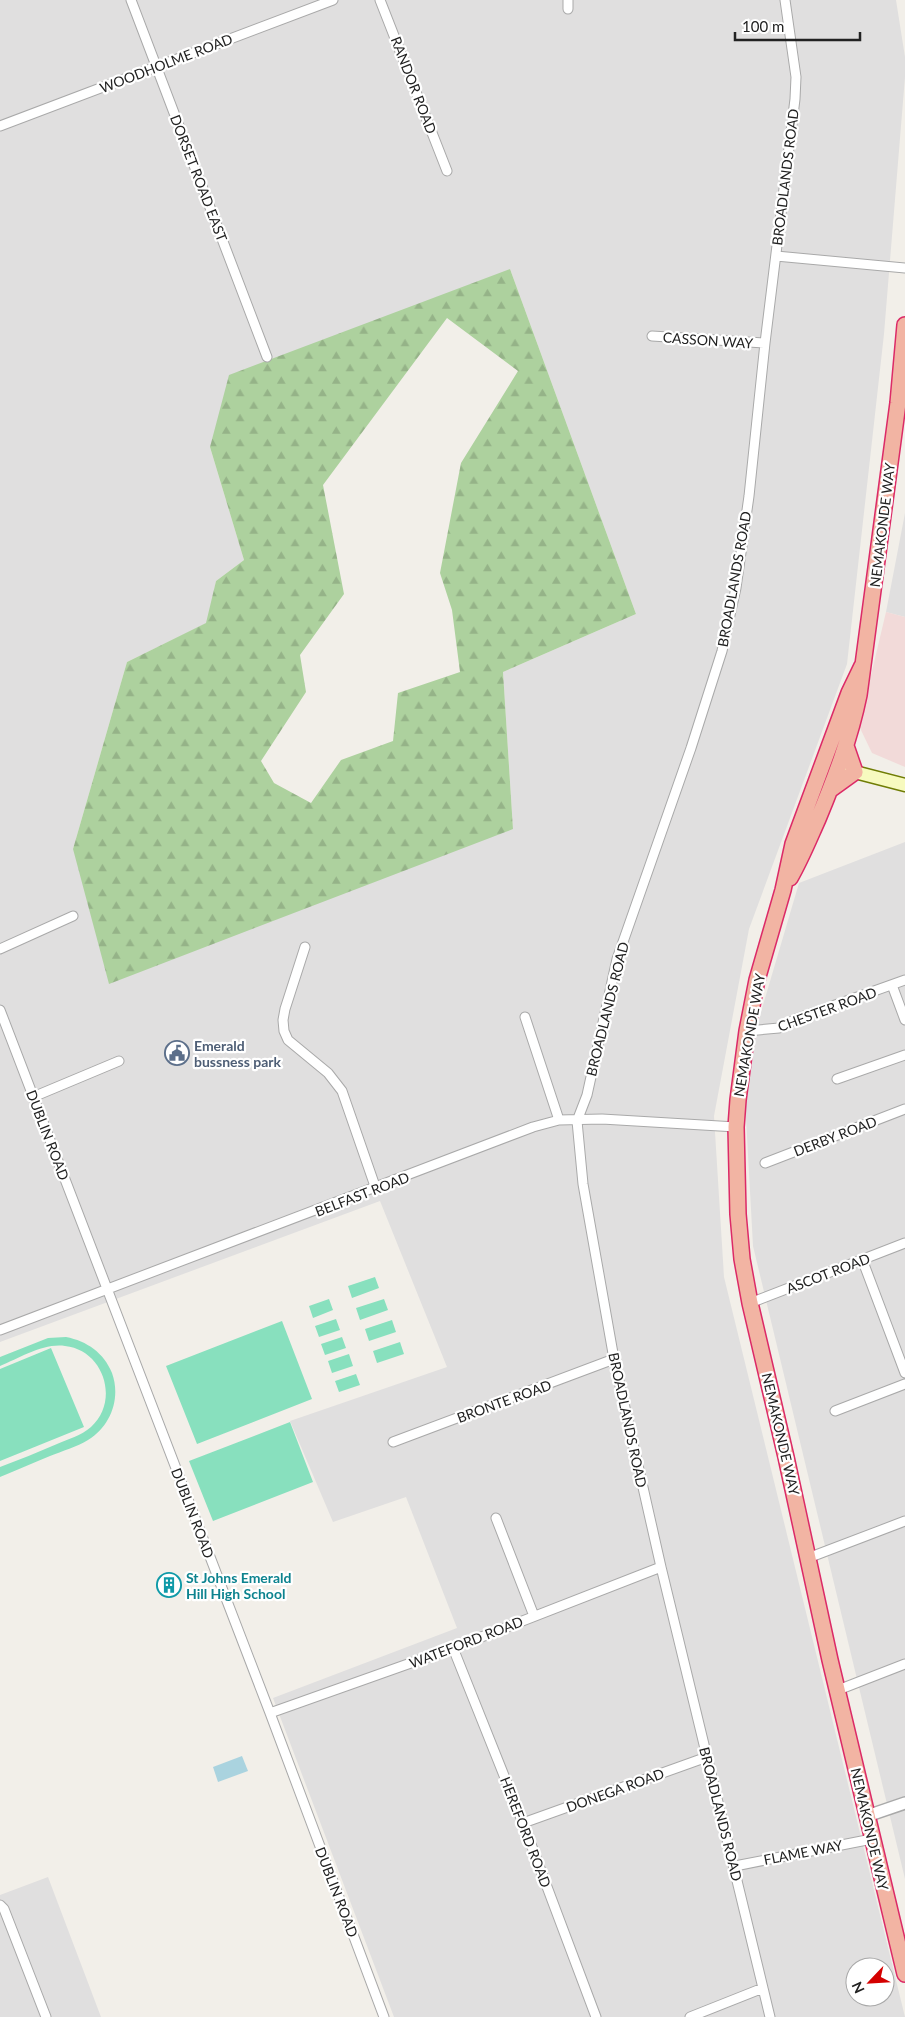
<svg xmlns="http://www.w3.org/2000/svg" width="905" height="2017" viewBox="0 0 905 2017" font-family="Lato,sans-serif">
<defs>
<pattern id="forest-firs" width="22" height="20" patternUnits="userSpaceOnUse" patternTransform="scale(1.25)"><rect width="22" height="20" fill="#add19e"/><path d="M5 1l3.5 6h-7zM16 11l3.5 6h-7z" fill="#95b388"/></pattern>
</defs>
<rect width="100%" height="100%" fill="#f2efe9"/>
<path fill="#e0dfdf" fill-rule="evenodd" d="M0,0H896L905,57V77L884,334L847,664L749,929L714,1116L724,1277L905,2017H394L273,1698L457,1628L406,1497L333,1522L290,1421L447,1367L380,1201L0,1342ZM510,269L636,614L503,672L513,829L73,849L127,662L207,623L216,581L244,560L210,447ZM855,1967H885V1997H855Z
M905,513V617L886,612Z
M905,842V1879L753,1246L745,1100L753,1039L799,883Z
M48,1877L101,2017H0V1895Z"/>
<path fill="#f2dad9" d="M886,612L905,617V767L872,753L859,726Z"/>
<path fill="url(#forest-firs)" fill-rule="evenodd" d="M510,269L636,614L503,672L513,829L109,984L73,849L127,662L206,623L216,581L244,560L210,447L229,375ZM447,318L518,371L461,463L440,573L452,610L460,672L398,693L393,741L341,760L311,803L274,783L261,761L306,692L300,655L344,594L323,485Z"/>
<path fill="#88e0be" d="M375,1277L379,1288L352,1298L348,1286Z
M329,1299L333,1310L313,1318L309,1306Z
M384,1299L388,1310L360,1320L356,1308Z
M336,1319L340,1330L319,1337L315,1326Z
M392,1320L396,1332L369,1341L365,1329Z
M282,1321L312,1399L197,1444L166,1366Z
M66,1337C87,1341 104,1353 112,1373C121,1398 111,1426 88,1440C77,1447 62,1451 50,1456C33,1463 17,1470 0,1477V1467C19,1460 38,1452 57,1444C68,1439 81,1436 91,1427C120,1401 104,1350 65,1346C43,1343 20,1358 0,1366V1357L48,1338Z
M342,1337L346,1348L325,1355L321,1344Z
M400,1342L404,1354L377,1363L373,1351Z
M51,1348L84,1427L0,1461V1369Z
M349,1354L353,1366L332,1373L328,1361Z
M356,1374L360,1385L339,1392L335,1381Z
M290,1422L313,1482L213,1521L189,1461Z"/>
<path fill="#aad3df" d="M242,1756L248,1771L218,1782L213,1767Z"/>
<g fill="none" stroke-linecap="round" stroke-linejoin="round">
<defs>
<path id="minor" d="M131,0L267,357
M380,0L447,171
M568,0V9
M0,126L333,0
M776,256L905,268
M652,336L765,343
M305,947L285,1009L283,1020L284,1031L288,1040L328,1073L342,1091L376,1189
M0,949L73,916
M892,985L905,1020
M0,1010L270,1713L384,2017
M525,1017L559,1120
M747,1031L779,1028L796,1019L905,980
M837,1079L905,1055
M33,1097L119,1061
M765,1163L905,1109
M862,1259L905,1373
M750,1303L905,1243
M0,1330L533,1127L559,1120L602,1119L736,1127
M835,1411L905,1384
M393,1442L614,1359
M496,1518L534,1616
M808,1558L905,1521
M453,1648L523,1823L596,2017
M838,1690L905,1664
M270,1713L453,1648L661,1567
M523,1823L707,1757
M735,1866L872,1839
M0,1905L4,1909L46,2017
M690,2017L763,1988
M770,2017L661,1567L614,1359L583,1184L577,1121L587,1095L617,959L691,748L722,651L736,588L749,496L765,343L795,99L796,77L785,0"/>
<path id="tertiary" d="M867,1816L905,1803"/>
<path id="secondary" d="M847,770L905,785"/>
<path id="trunk" d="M862,666L849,693L793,844L783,890L757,980L747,1031L738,1100L736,1127L738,1214L742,1259L750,1303L786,1457L830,1660L905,1974
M830,790L855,772L846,746
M790,878C801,859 809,839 818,819C835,778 850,739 859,695L898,403L905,325"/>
</defs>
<use href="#minor" stroke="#a9a9a9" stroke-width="11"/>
<use href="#tertiary" stroke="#a9a9a9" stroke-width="14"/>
<use href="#secondary" stroke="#707d05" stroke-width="15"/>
<use href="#trunk" stroke="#dc2a67" stroke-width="18"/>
<use href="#minor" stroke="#fff" stroke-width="9"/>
<use href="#tertiary" stroke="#fff" stroke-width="11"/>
<use href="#secondary" stroke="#f7fabf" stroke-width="12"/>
<use href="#trunk" stroke="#f2b4a3" stroke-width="15"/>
</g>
<defs>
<symbol id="civic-ring" viewBox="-11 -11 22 22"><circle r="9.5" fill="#fff" stroke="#5c6f8a" stroke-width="1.5"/><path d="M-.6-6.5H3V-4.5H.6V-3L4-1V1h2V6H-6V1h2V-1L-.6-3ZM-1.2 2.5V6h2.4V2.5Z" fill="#5c6f8a"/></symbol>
<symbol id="building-ring" viewBox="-11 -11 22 22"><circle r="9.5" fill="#fff" stroke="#0f9aa8" stroke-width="1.5"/><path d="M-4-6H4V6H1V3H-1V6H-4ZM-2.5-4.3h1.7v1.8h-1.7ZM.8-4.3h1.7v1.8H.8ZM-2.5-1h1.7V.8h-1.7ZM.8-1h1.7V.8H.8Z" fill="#0f9aa8"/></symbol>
</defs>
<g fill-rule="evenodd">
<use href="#civic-ring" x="163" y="1039" width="28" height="28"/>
<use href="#building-ring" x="155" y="1571" width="28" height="28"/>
</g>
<g text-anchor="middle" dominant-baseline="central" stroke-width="4.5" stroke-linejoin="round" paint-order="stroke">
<g font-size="14" fill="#222" stroke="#fff">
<text transform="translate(166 63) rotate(-21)">WOODHOLME ROAD</text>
<text transform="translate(414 85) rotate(69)">RANDOR ROAD</text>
<text transform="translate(785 177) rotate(-83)">BROADLANDS ROAD</text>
<text transform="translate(199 178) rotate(69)">DORSET ROAD EAST</text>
<text transform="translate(708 340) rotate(4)">CASSON WAY</text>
<text transform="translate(882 525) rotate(-83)">NEMAKONDE WAY</text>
<text transform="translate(734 579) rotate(-80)">BROADLANDS ROAD</text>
<text transform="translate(607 1009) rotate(-76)">BROADLANDS ROAD</text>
<text transform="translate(827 1009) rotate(-20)">CHESTER ROAD</text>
<text transform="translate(749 1035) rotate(-80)">NEMAKONDE WAY</text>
<text transform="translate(48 1135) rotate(69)">DUBLIN ROAD</text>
<text transform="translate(835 1136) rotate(-21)">DERBY ROAD</text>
<text transform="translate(362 1194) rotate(-21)">BELFAST ROAD</text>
<text transform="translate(828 1273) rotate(-21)">ASCOT ROAD</text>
<text transform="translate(504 1401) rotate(-20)">BRONTE ROAD</text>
<text transform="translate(628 1420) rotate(78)">BROADLANDS ROAD</text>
<text transform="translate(781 1434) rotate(77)">NEMAKONDE WAY</text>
<text transform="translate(193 1513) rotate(69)">DUBLIN ROAD</text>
<text transform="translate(466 1642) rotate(-21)">WATEFORD ROAD</text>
<text transform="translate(615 1790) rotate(-20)">DONEGA ROAD</text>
<text transform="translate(721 1814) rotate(76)">BROADLANDS ROAD</text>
<text transform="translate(870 1829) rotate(77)">NEMAKONDE WAY</text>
<text transform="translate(526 1832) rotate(69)">HEREFORD ROAD</text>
<text transform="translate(803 1852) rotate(-11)">FLAME WAY</text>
<text transform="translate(337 1892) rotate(69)">DUBLIN ROAD</text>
</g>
<g font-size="14" font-weight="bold" fill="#4e5e75" stroke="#fff" text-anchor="start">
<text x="194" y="1045">Emerald<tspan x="194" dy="16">bussness park</tspan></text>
</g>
<g font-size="14" font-weight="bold" fill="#0d838f" stroke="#fff" text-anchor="start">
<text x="186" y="1577">St Johns Emerald<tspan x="186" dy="16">Hill High School</tspan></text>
</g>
</g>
<g transform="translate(870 1982) rotate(245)"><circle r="24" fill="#ffffff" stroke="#a7a7a7"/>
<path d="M0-4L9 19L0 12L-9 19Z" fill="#d40000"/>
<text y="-8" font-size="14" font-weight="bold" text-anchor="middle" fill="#222222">N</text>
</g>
<path d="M735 32v8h125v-8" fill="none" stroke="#222222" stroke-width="2.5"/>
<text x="742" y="32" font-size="15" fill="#222222" stroke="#ffffff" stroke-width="4" paint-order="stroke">100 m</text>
</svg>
